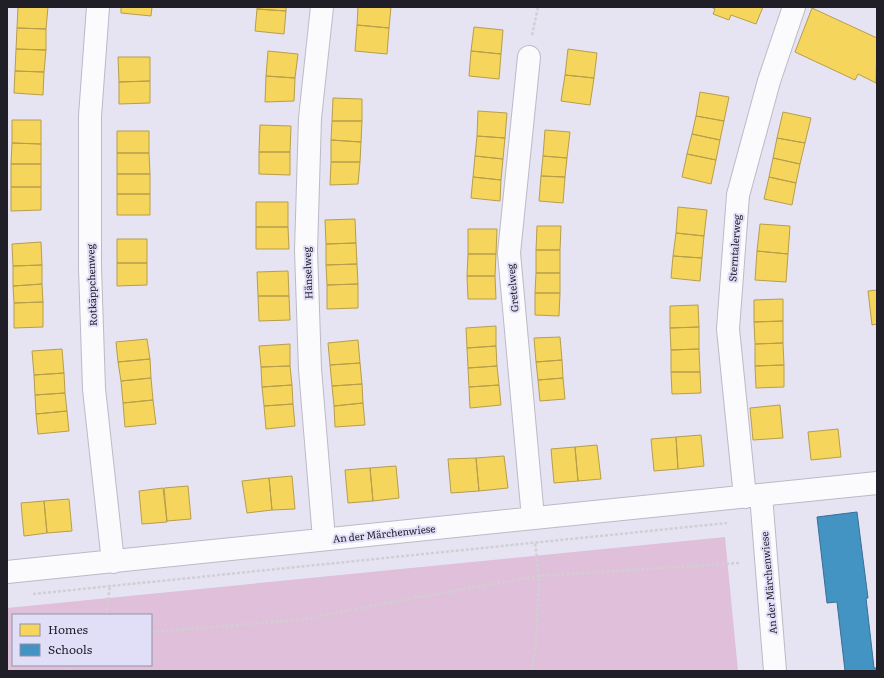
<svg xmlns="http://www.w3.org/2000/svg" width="884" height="678" viewBox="0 0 884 678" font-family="Literata,serif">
<rect width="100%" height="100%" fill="#e6e4f2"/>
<path fill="#e0bfda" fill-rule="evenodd" d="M725,537L738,671H7V608ZM13,615H151V665H13Z"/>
<path fill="#f6d55c" stroke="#b69e4c" d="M18,7H48L46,29L17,28Z
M121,7H152L151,16L121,13Z
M257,7H286V11L257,9Z
M358,7H391L389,28L357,25Z
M711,7H763L756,24L731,15L729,20L713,14L715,9Z
M812,8L877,38L876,83L858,74L855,80L795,52Z
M257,9L286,11L284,34L255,31Z
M357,25L389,28L387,54L355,51Z
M474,27L503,30L501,54L471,51Z
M17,28L46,29V50L16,49Z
M16,49L46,50L44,72L15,71Z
M568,49L597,53L594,78L565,75Z
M268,51L298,54L295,78L266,76Z
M471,51L501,54L499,79L469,76Z
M118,57H150V81L119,82Z
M15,71L44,72L43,95L14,93Z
M565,75L594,78L590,105L561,101Z
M266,76L295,78L294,101L265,102Z
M150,81V103L119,104V82Z
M700,92L729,97L724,121L696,116Z
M333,98L362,99V121H332Z
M478,111L507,113L505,138L477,136Z
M783,112L811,118L805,143L777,138Z
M696,116L724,121L720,140L692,134Z
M12,120H41V144L12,143Z
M332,121H362L361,142L331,140Z
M260,125L291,126L290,152H259Z
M545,130L570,132L567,158L543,156Z
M117,131H149V153H117Z
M692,134L720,140L716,160L687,154Z
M477,136L505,138L503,159L475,156Z
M777,138L805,143L800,164L773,158Z
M331,140L361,142L360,162H331Z
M12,143L41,144V164H11Z
M259,152H290V175L259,174Z
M117,153H149L150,174H117Z
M687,154L716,160L711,184L682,177Z
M475,156L503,159L501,180L473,177Z
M543,156L567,158L565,177L541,176Z
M773,158L800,164L796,183L769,177Z
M331,162H360L358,184L330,185Z
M11,164H41V187H11Z
M117,174H150V194H117Z
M541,176L565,177L563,203L539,201Z
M473,177L501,180L500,201L471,198Z
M769,177L796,183L792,205L764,199Z
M11,187H41V210L11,211Z
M117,194H150V215H117Z
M256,202H288V227H256Z
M678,207L707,210L704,236L676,233Z
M355,219L356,243L326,244L325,220Z
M760,224L790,226L788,254L757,251Z
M537,226H561L560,250H536Z
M256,227H288L289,249H256Z
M468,229H497L496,254H468Z
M676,233L704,236L702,258L673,256Z
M117,239H147V263H117Z
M41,242L42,265L13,266L12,244Z
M356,243L357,264L326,265V244Z
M536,250H560V273H536Z
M757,251L788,254L786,282L755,280Z
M468,254H496L495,276H467Z
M673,256L702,258L700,281L671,278Z
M117,263H147V285L117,286Z
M357,264L358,284L327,285L326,265Z
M42,265V284L13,286V266Z
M288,271L289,296H258L257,272Z
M536,273H560V293H535Z
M467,276H495L496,299H468Z
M42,284L43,302L14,303L13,286Z
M358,284V308L327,309V285Z
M877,290V324L872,325L868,291Z
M535,293H560L559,316L535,315Z
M258,296H289L290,320L259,321Z
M783,299V321L754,322V300Z
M43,302V327L14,328V303Z
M698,305L699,327L670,328V306Z
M783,321V343L755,344L754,322Z
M496,326V346L467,348L466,328Z
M699,327V349L671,350L670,328Z
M560,337L562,360L536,362L534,338Z
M147,339L150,359L118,362L116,342Z
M358,340L360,363L330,365L328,343Z
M783,343L784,365L755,366V344Z
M290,344V366L261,367L259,346Z
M496,346L497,366L468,368L467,348Z
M62,349L64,373L34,375L32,351Z
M699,349L700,372H671V350Z
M150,359L151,378L121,381L118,362Z
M562,360L563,378L538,380L536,362Z
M360,363L362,384L332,386L330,365Z
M784,365V387L756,388L755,366Z
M290,366L292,385L262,387L261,367Z
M497,366L499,385L469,387L468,368Z
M671,372H700L701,393L672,394Z
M64,373L65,393L35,395L34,375Z
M151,378L153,400L123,403L121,381Z
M563,378L565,399L540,401L538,380Z
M362,384L363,403L334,406L332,386Z
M292,385L293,404L264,406L262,387Z
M499,385L501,405L470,408L469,387Z
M65,393L67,411L36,414L35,395Z
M153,400L156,424L125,427L123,403Z
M363,403L365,425L335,427L334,406Z
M293,404L295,426L266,429L264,406Z
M780,405L783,438L753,440L750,408Z
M67,411L69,431L38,434L36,414Z
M838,429L841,457L811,460L808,432Z
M701,435L704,466L678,469L676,437Z
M676,437L678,469L654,471L651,439Z
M597,445L601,479L578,481L575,447Z
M575,447L578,481L554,483L551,449Z
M504,456L508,488L479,491L476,458Z
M476,458L479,491L451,493L448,459Z
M396,466L399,498L373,501L370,468Z
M370,468L373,501L348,503L345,470Z
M292,476L295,509L272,510L269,478Z
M269,478L272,510L247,513L242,481Z
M188,486L191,519L167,521L164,488Z
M163,488L167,522L142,524L139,491Z
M69,499L72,531L47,533L44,501Z
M44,501L47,533L24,536L21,503Z"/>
<path fill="#4393c3" stroke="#387094" d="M857,512L868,598H866L874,668H877V671H845L837,602L827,603L817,517Z"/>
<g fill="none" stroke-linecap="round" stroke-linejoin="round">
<defs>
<path id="minor" d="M98,7L90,116V268L94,389L113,562
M322,7L310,118L306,250L310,369L324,539
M529,57L509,253L533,518
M761,495L775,671
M745,497L728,329L738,195L769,81L794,7
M7,572L877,483"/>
</defs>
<use href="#minor" stroke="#bcbac5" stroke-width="24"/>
<path stroke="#d0cfd3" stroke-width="2.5" stroke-dasharray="3 2" stroke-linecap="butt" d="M532,35L538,7
M33,594L727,523
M106,615L110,586
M151,632L299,620L414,598L539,576L739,563
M7,643L13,641
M66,671L72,665
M532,671L536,642L539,576L535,542"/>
<use href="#minor" stroke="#fbfbfd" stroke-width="22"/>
</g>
<g text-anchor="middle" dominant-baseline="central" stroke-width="4" stroke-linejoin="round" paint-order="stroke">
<g font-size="10" fill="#201f28" stroke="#e1def8">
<text transform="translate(734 248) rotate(-86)">Sterntalerweg</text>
<text transform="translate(307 273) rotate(-92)">Hänselweg</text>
<text transform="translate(91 285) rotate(-92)">Rotkäppchenweg</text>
<text transform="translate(512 288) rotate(-95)">Gretelweg</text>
<text transform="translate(384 533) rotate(-6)">An der Märchenwiese</text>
<text transform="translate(768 583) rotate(-95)">An der Märchenwiese</text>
</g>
</g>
<rect width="884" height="678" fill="none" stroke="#201f28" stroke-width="16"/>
<rect x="12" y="614" width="140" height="52" fill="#e1def8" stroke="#9492a5"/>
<rect x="20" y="624" width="20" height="12" fill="#f6d55c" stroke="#9492a5"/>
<text x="48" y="634" font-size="12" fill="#201f28">Homes</text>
<rect x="20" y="644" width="20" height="12" fill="#4393c3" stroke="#9492a5"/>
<text x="48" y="654" font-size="12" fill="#201f28">Schools</text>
</svg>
